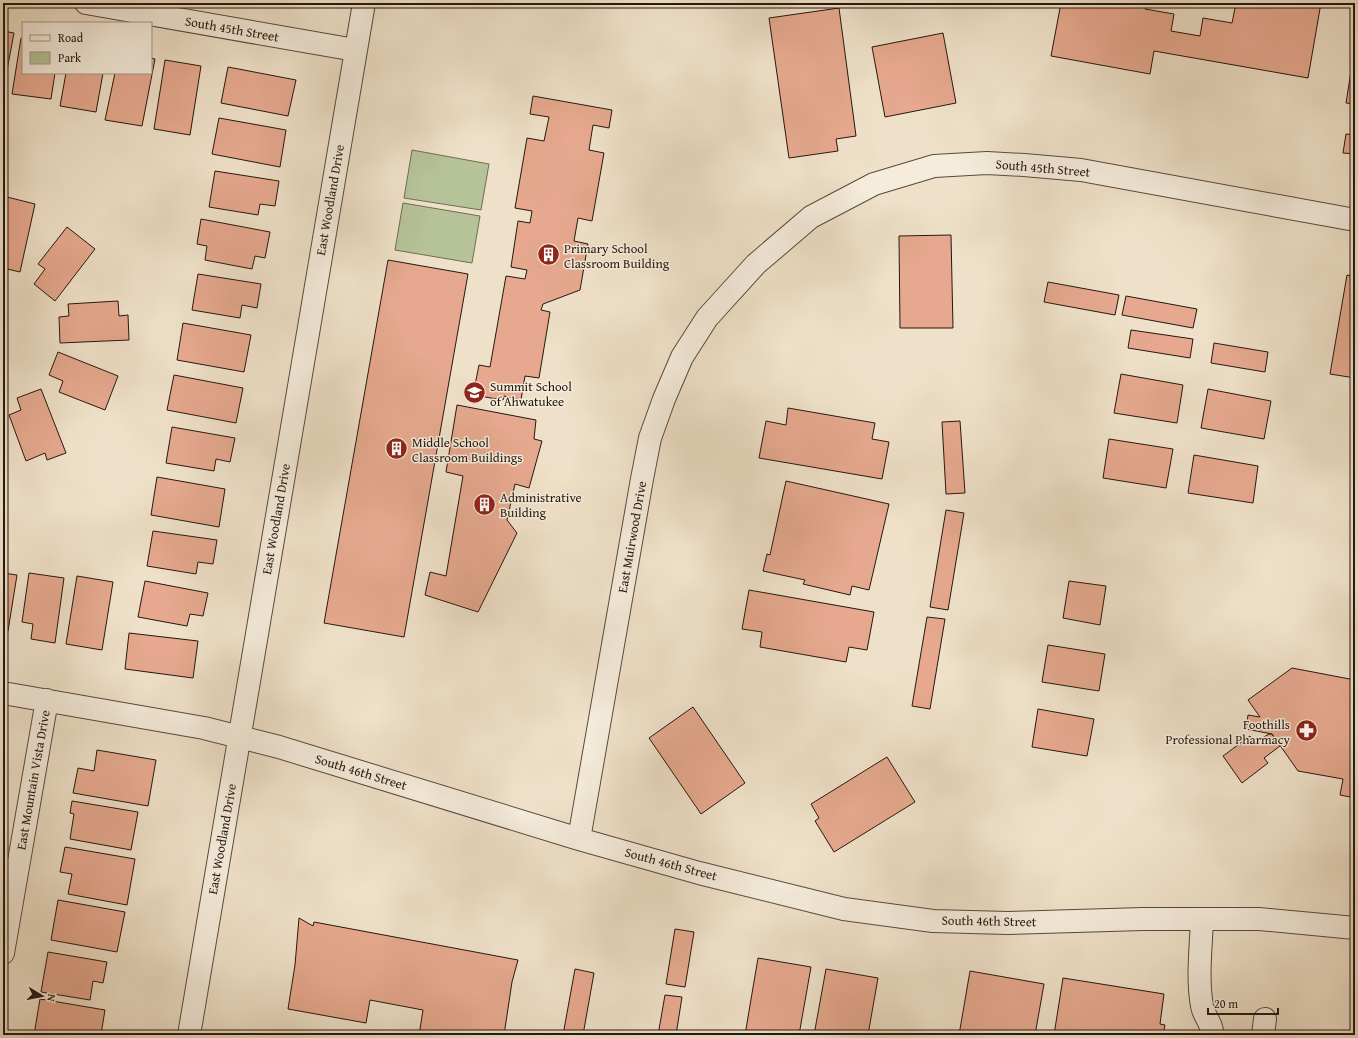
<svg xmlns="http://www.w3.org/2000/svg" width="1358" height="1038" viewBox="0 0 1358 1038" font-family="'Gentium Book Plus',serif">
<rect width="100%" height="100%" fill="#efe1c9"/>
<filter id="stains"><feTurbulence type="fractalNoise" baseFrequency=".005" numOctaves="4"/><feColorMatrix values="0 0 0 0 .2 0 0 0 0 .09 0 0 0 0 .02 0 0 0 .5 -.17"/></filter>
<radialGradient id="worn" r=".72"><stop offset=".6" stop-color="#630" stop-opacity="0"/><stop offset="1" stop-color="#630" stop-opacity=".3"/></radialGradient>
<path fill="#b6c399" stroke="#6e6d54" d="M412,150L489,164L481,210L404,198Z
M403,203L480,216L472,263L395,250Z"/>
<path fill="#e6a98f" stroke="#26170f" d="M1061,3H1146L1145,9L1174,14L1171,31L1200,36L1203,18L1232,23L1236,3H1321L1308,78L1154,51L1150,74L1051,56Z
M839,8L856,136L836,139L838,151L789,158L769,18Z
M3,31L14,33L3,91Z
M943,33L956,103L885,117L872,47Z
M21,38H23V73H55L51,99L12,94Z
M1355,46V104L1346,103Z
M151,58L155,59L142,126L105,120L115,73H151Z
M165,60L201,66L190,135L154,129Z
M228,67L296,80L288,116L221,103Z
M66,73H103L96,112L60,106Z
M533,96L612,110L609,128L593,125L589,150L604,153L592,221L578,218L574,241L588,244L580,290L543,304L541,310L550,312L539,378L525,376L521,400L504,396L503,400L473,395L479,365L490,367L506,276L525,279L527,270L511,267L518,221L530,223L532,211L515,208L527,138L544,141L549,117L530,114Z
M219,118L286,130L280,167L212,154Z
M1346,134L1355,135V154L1343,153Z
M215,171L279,181L275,206L260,204L258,215L209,207Z
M3,196L35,204L20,272L3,268Z
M201,219L270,232L265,258L255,256L252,269L205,260L207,246L197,244Z
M67,227L95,249L55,301L34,284L45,269L38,264Z
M951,235L953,328H900L899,236Z
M388,260L468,274L404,637L324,623Z
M198,274L261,284L257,308L242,305L240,318L192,310Z
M1347,275L1355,277V378L1330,374Z
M1048,282L1119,295L1115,315L1044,302Z
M1126,296L1197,309L1193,328L1122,315Z
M118,301L119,316L128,315L129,340L60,343L59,317L69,316L68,304Z
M183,323L251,335L244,372L177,360Z
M1131,330L1193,339L1190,358L1128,348Z
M1214,343L1268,352L1265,372L1211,363Z
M58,352L118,376L105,410L59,392L63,381L49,375Z
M1121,374L1183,385L1177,423L1114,413Z
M174,375L243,388L236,423L167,410Z
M41,389L66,453L47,460L45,453L26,461L9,415L21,410L17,398Z
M1208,389L1271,401L1264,439L1201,428Z
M457,405L536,420L534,439L542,441L529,488L515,484L507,520L517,533L478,612L425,595L430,572L446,576L463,476L446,472Z
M788,408L875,423L872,439L889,442L882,479L759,458L766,421L786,425Z
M960,421L965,493L946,494L942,422Z
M172,427L235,438L230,462L216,459L214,471L166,463Z
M1109,439L1173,449L1166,488L1103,478Z
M1194,455L1258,466L1253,503L1188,493Z
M157,477L225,489L219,527L151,515Z
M786,481L889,504L869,590L852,586L850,595L803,584L805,580L763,571L767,554L770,555Z
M946,510L964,513L948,610L930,607Z
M153,531L217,540L213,564L198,562L196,574L147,566Z
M3,573L17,575L8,631L3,630Z
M29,573L64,578L55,643L31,639L33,624L22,622Z
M77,576L113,582L102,650L66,644Z
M145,581L208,593L203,616L190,614L187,626L138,617Z
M1069,581L1106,586L1100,625L1063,618Z
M749,590L874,612L867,650L849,647L846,662L760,647L762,632L742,629Z
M927,617L945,619L930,709L912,706Z
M129,633L198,641L193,678L125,669Z
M1048,645L1105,654L1099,691L1042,682Z
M1292,668L1355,680V798L1340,795L1343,779L1298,771L1272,734L1246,729L1248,715L1260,717L1248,700Z
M693,707L745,783L701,814L649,738Z
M1038,709L1094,719L1087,756L1032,747Z
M1269,734H1272L1280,746L1264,758L1268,763L1242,783L1223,756L1250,736L1254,743Z
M97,750L156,760L148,806L73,793L78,768L94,771Z
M887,757L915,802L834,852L815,821L819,818L811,804Z
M72,801L138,812L131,850L70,839L74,814L70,813Z
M65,847L135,859L127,905L68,894L72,874L60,872Z
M58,900L125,912L117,952L51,940Z
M299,918L313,926L314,922L518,960L512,982L504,1035H419L423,1010L370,1000L366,1023L288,1009L295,965Z
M675,929L694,932L685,987L666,984Z
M48,952L107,962L103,983L93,981L90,1000L41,992Z
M758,958L811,967L799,1035H745Z
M575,969L594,973L583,1035H563Z
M826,969L878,978L868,1035H814Z
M970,971L1044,984L1035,1035H959Z
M1063,978L1164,994L1160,1024L1165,1025L1163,1035H1054Z
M665,995L682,997L676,1035H658Z
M40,999L105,1010L101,1034L107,1035H34Z"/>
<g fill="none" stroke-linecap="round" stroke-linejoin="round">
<defs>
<path id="minor" d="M86,3L355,50
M3,693L204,728L279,747L579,839L699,873L844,909L933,921L1008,923L1143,919H1259L1355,928
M579,839L642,479L650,438L664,399L682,357L707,318L756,264L811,217L874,184L934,166L987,163L1024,165L1081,170L1355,220
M1202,919C1201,947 1197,978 1202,1006C1204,1017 1213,1024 1212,1035
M3,953L47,700
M189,1035L364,3
M1263,1035L1265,1019"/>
</defs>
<use href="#minor" stroke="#584a3e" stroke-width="24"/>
<use href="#minor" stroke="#f5ecdc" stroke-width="22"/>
</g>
<defs>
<symbol id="building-disc" viewBox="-11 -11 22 22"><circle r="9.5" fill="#8f2418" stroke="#f5ecdc"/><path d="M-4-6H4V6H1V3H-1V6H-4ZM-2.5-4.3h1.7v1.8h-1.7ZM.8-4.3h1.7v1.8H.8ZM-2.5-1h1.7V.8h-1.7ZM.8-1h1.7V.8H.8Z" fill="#fff"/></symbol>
<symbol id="school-disc" viewBox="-11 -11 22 22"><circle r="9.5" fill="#8f2418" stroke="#f5ecdc"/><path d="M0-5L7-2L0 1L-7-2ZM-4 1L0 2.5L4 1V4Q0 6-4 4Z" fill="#fff"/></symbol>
<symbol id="pharmacy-disc" viewBox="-11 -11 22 22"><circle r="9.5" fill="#8f2418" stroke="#f5ecdc"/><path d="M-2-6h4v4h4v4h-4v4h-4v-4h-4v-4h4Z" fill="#fff"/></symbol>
</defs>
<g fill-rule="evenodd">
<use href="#building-disc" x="536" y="242" width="25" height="25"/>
<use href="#school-disc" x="462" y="380" width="25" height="25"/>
<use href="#building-disc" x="384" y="436" width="25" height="25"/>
<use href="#building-disc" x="472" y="492" width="25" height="25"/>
<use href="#pharmacy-disc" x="1294" y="718" width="25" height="25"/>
</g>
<g text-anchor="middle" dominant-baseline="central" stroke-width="3" stroke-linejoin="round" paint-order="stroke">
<g font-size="13" fill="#26170f" stroke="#f5ecdc">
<text transform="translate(232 29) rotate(10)">South 45th Street</text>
<text transform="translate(1043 168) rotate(5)">South 45th Street</text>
<text transform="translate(330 200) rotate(-80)">East Woodland Drive</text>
<text transform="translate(276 519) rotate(-80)">East Woodland Drive</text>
<text transform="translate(632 537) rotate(-80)">East Muirwood Drive</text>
<text transform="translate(361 772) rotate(17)">South 46th Street</text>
<text transform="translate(33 780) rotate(-80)">East Mountain Vista Drive</text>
<text transform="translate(222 839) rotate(-80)">East Woodland Drive</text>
<text transform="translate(671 864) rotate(15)">South 46th Street</text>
<text transform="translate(989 921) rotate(1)">South 46th Street</text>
</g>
<g font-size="13" fill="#26170f" stroke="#f5ecdc" text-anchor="start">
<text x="564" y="248">Primary School<tspan x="564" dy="15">Classroom Building</tspan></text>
<text x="490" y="386">Summit School<tspan x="490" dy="15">of Ahwatukee</tspan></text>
<text x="412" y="442">Middle School<tspan x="412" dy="15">Classroom Buildings</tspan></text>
<text x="500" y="497">Administrative<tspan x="500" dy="15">Building</tspan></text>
<text x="1290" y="724" text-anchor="end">Foothills<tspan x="1290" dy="15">Professional Pharmacy</tspan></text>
</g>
</g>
<rect width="1358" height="1038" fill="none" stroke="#efe1c9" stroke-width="16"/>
<rect x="4" y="4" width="1350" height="1030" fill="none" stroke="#26170f" stroke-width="2"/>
<rect x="8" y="8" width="1342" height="1022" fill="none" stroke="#26170f"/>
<rect x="22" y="22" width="130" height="52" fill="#f5ecdc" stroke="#a2978a"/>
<rect x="30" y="35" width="20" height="6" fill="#f5ecdc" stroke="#a2978a"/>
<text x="58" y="42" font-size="12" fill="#26170f">Road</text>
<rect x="30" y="52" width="20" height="12" fill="#b6c399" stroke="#a2978a"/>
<text x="58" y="62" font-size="12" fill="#26170f">Park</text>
<g transform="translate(42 996) rotate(100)" stroke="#f5ecdc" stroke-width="3" paint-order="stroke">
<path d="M0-3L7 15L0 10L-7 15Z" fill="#26170f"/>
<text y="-6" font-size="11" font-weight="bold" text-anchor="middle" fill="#26170f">N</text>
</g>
<path d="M1208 1008v6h70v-6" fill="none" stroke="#26170f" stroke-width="2"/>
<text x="1214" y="1008" font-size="12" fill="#26170f" stroke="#f5ecdc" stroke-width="3" paint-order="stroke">20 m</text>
<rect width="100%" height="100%" filter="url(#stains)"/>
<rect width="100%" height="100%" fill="url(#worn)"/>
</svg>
